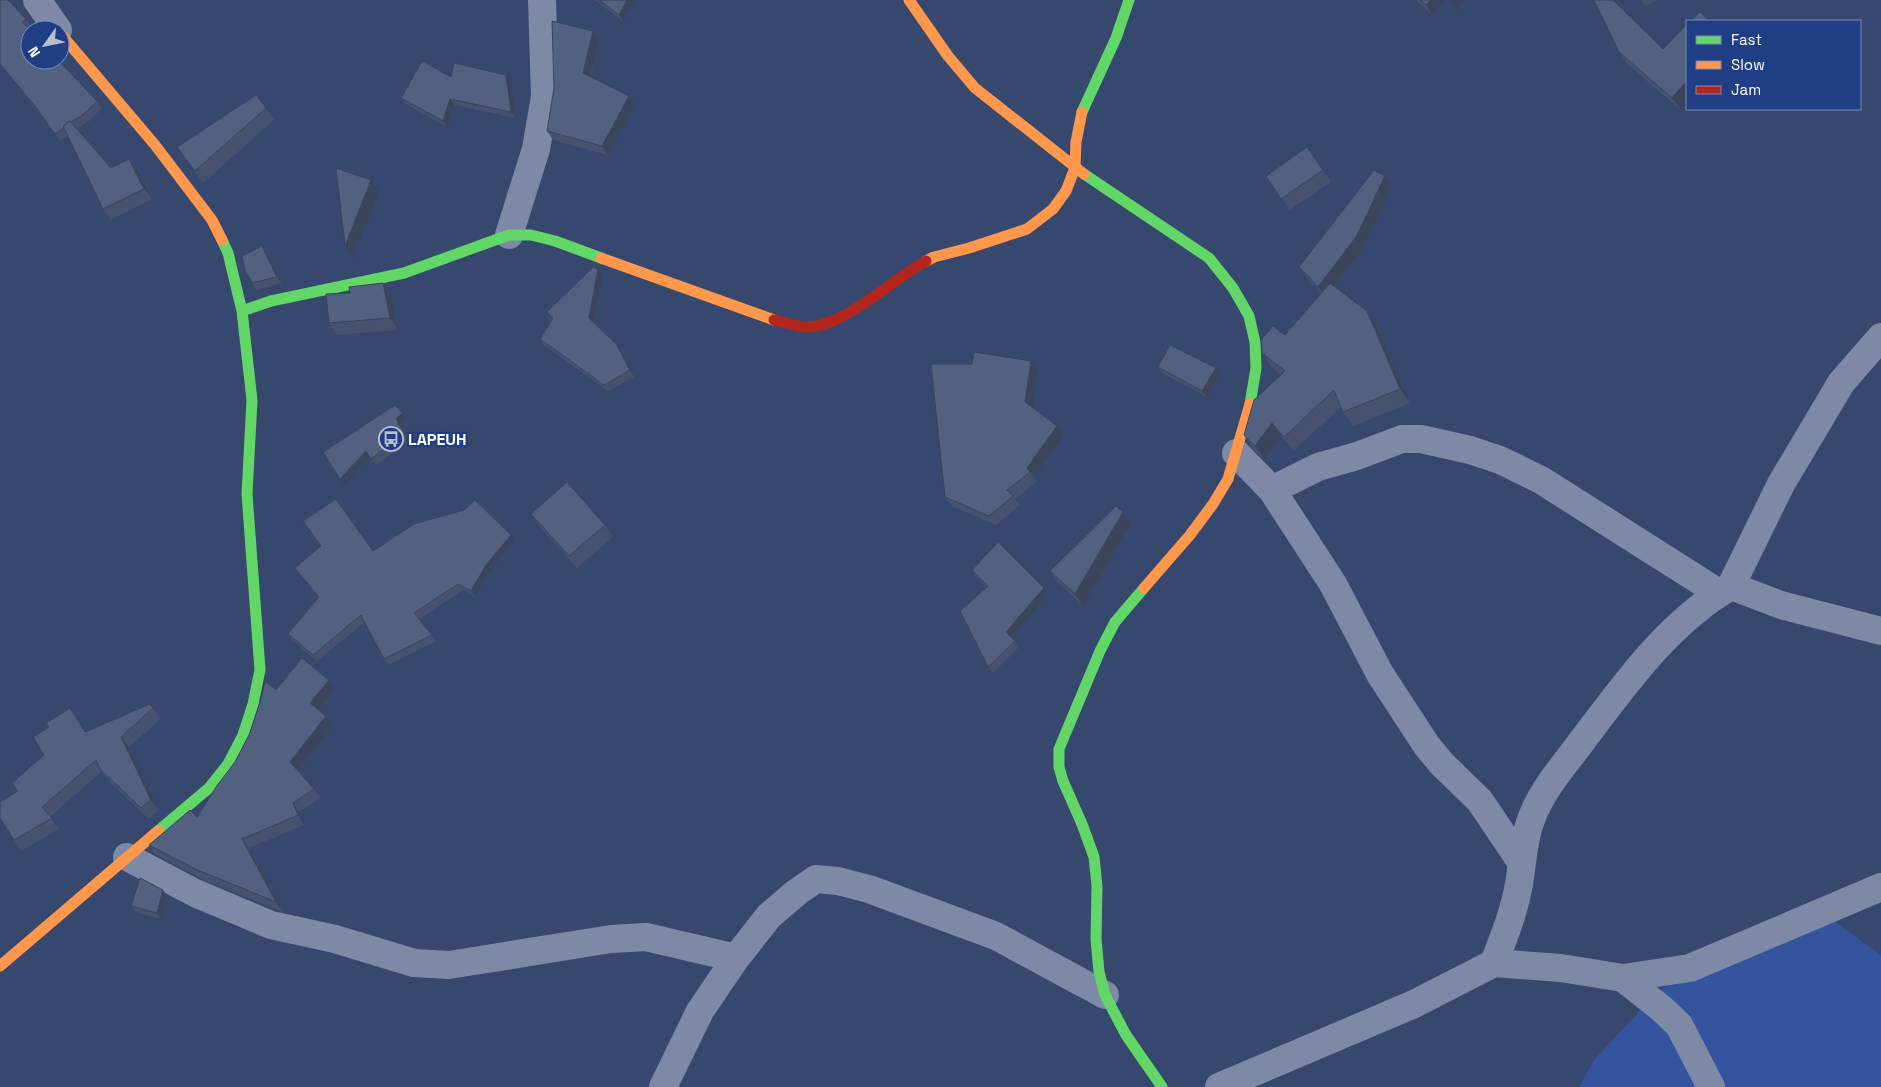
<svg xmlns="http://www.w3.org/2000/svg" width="1881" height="1087" viewBox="0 0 1881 1087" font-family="'Space Grotesk',sans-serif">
<rect width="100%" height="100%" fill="#37486f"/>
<path fill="#34549d" d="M1824,914L1881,955V1087H1579L1594,1060L1657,992L1736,942Z"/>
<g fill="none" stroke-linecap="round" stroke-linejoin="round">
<path stroke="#7e89a5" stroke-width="28" d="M37,0L58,30
M509,235L536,149L545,97L542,0
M1236,453L1272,490L1333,584L1380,674L1427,746L1442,764L1480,801L1521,862
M1272,490L1318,467L1357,456L1402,439H1421L1470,450L1500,460L1541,480L1719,593
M1731,586L1781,605L1881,631
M127,857L195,893L271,925L335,939L414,963L449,965L611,939L646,937L736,958
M1494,963C1504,937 1514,912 1519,884C1523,859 1524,833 1535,810C1546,785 1566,763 1582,741C1625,684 1668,623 1731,586L1781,484L1841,383L1881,337
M1623,978L1662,1009L1679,1025L1711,1087
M663,1087L700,1011L736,958L769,916L797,892L816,879L838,881L869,889L996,936L1105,995
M1219,1087L1414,1004L1494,963L1561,968L1623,978L1690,968L1881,887"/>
<path stroke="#63d668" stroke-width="11" d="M1082,112L1116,38L1129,0
M1084,174L1209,258L1233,288L1249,316L1255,342L1256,368L1250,404
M242,311L271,301L404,273L509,235H531L555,241L601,258
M1144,588L1115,622L1100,651L1059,749V767L1063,781L1082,824L1094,857L1097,886L1096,939L1099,972L1105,995L1126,1035L1162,1087
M158,831L209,788L228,764L243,735L253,704L260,670L247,494L252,400L242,311L228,253L222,240"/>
<path stroke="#ff974d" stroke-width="11" d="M909,0L948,56L975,88L1084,174
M60,33L155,145L212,220L222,240
M601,258L774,320
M926,261L934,257L969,248L1027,229L1053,209L1066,191L1075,168L1076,142L1082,112
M1144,588L1190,535L1213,504L1228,479L1250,404
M0,966L158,831"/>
<path stroke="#b3261e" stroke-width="11" d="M774,320C784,322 795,326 804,327C842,329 893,279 926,261"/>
</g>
<path fill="#47536e" d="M0,0L26,19L31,26L28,28L97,101L102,108L89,121L77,129L111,168L137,170L152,199L111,220L103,209L68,136L60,141L40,113L0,65Z
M595,0H635L623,21Z
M1416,0H1445L1432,14Z
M1641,0H1657L1646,7Z
M1687,24V102L1681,110L1627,64L1619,52L1663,49Z
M599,40L591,77L635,105L608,155L553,140L547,131Z
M451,77L511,81L516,118L454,105L447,127L406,104L401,98Z
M266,108L274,120L203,183L177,147Z
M1307,147L1331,182L1290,210L1266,176Z
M1392,187L1363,248L1334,286L1376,325L1410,403L1353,426L1343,412L1341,407L1294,450L1282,437L1265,460L1253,449L1244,435L1281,375L1272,367L1262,353L1285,335L1321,293L1307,278L1299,267Z
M266,252L282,283L256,290L252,283Z
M598,269L603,275L593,322L616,344L620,350L634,377L608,391L544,345L540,339L552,319L547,312Z
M391,295L398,330L337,335L329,323Z
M1031,361L1038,371L1032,407L1057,426L1064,436L1034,477L1037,482L1015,499L1020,505L996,525L952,506L945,497L972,364Z
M1158,367L1220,374L1207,397L1162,373Z
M406,419L400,425L410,440L376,465L370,457L344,485L323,452Z
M531,514L605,525L613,537L577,568L539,526Z
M1131,524L1083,606L1058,583L1050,571Z
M515,541L490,571L475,597L463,590L419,619L436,641L389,665L384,659L365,622L317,661L292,640L288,634L318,597L295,568L373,551Z
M972,570L1044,588L1049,594L1011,637L1019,647L993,673L988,667L987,587L976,576Z
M329,680L335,690L318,709L326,716L333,725L297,770L314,789L320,798L299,812L304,825L249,848L283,912L202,879L155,854L149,845L197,817L235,762L250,733L261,699L276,690Z
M150,704L161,719L129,747L159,810L149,819L107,779L102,771L50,817L59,829L21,851L14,840L18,791L12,783L86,732Z
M167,896L161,919L136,912L131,906Z"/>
<path fill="#3a445a" d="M627,0H635L623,21L619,15Z
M1431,0H1445L1432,14L1426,5Z
M1451,0H1465L1456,10L1450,1Z
M593,31L599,40L589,82L583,73Z
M506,75L511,81L516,118L511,112Z
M1687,81V102L1681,110L1672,98Z
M629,96L635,105L608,155L602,146Z
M450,99L454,105L447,127L443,121Z
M129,159L137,170L152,199L144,189Z
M1385,176L1392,187L1363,248L1325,298L1318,287Z
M371,180L379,192L353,258L345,246Z
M262,246L266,252L282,283L277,277Z
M598,269L603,275L593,324L589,318Z
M383,283L391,295L398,330L390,318Z
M1367,311L1376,325L1410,403L1400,389Z
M616,344L620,350L634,377L630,370Z
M1031,361L1038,371L1032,411L1025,402Z
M1216,368L1220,374L1207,397L1202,391Z
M402,413L406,419L400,425L410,440L396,419Z
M1272,423L1282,437L1265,460L1255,446Z
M1057,426L1064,436L1034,477L1027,468Z
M366,451L370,457L344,485L340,479Z
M1123,512L1131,524L1083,606L1075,594Z
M511,535L515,541L490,571L475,597L471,591L486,565Z
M1044,588L1049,594L1010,638L1006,632Z
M329,680L335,690L316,712L310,703Z
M326,716L333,725L297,771L290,762Z
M121,737L129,747L159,810L151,800Z
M293,803L299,812L304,825L298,815Z
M242,839L249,848L283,912L276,902Z
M163,890L167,896L161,919L157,913Z"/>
<path fill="#536180" stroke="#3a445a" d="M0,0H8L26,19L22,22L30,30V60H58L97,101L84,114L71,122L70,121L63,126L64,128L55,134L35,106L0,64Z
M599,0H627L619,15Z
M1420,0H1431L1426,5Z
M1594,0H1613L1663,49L1687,24V81L1672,98L1619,52Z
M1700,12L1710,21H1690Z
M552,21L593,31L583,73L629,96L602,146L547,131L554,88Z
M422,61L451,77L454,63L506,75L511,112L450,99L443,121L401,98Z
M256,95L266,108L195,171L177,147Z
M70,121L111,168L129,159L144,189L103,209L63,126Z
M1307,147L1323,170L1281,199L1266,176Z
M336,168L371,180L345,246Z
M1374,170L1385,176L1356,237L1318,287L1299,267Z
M262,246L277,277L252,283L245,270L242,256Z
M593,267L598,269L589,318L616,344L630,370L604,385L540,339L553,318L547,312Z
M383,283L390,318L329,323L326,294L350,293L349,287Z
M1330,283L1367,311L1400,389L1343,412L1334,390L1284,437L1272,423L1255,446L1244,435L1254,400L1285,371L1262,353L1261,340L1273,326L1285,335Z
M1170,345L1216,368L1202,391L1158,367Z
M974,352L1031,361L1025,402L1057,426L1027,468L1030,472L1007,490L1013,496L989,516L945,497L931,364H972Z
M395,405L402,413L396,419L405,434L371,459L366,451L340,479L323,452Z
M567,482L605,525L569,556L531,514Z
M336,499L373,551L414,524L464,510L475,500L511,535L486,565L471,591L458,584L414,613L432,635L384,659L361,615L313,655L288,634L319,597L295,568L321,546L303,521Z
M1116,506L1123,512L1075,594L1050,571Z
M998,542L1044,588L1006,632L1015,641L988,667L960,611L988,586L972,570Z
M302,658L329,680L310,703L326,716L290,762L314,789L293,803L298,815L242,839L276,902L195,869L149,845L190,810L197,817L216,787L235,762L250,733L261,699L265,681L276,690Z
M150,704L153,708L121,737L151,800L141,808L100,769L96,760L42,807L52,818L14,840L0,818V802L18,791L12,783L44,755L33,737L49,727L46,723L70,708L85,732Z
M140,878L163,890L157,913L131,906Z"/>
<defs>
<symbol id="bus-ring" viewBox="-11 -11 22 22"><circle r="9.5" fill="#203e86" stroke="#b9bfcd" stroke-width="1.5"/><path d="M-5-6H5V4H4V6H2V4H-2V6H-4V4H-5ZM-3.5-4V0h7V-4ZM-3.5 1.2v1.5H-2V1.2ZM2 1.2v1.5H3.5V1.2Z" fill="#b9bfcd"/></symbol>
</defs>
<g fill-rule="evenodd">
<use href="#bus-ring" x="377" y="425" width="28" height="28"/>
</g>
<g text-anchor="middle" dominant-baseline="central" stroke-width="4.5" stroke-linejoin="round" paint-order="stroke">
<g font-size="16" font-weight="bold" fill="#fff" stroke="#203e86" text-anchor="start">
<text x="408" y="439">LAPEUH</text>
</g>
</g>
<rect x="1686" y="20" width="175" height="90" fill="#203e86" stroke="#798bb6"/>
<rect x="1696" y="36" width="25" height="8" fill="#63d668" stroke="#798bb6"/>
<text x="1731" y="45" font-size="15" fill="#ffffff">Fast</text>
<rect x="1696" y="61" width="25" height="8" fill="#ff974d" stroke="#798bb6"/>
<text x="1731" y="70" font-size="15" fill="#ffffff">Slow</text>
<rect x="1696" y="86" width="25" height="8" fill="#b3261e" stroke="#798bb6"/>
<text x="1731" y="95" font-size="15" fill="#ffffff">Jam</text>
<g transform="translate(45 45) rotate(237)"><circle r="24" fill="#203e86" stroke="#798bb6"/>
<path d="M0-4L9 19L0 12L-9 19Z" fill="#b9bfcd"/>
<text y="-8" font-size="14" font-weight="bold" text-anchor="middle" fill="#ffffff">N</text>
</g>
</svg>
